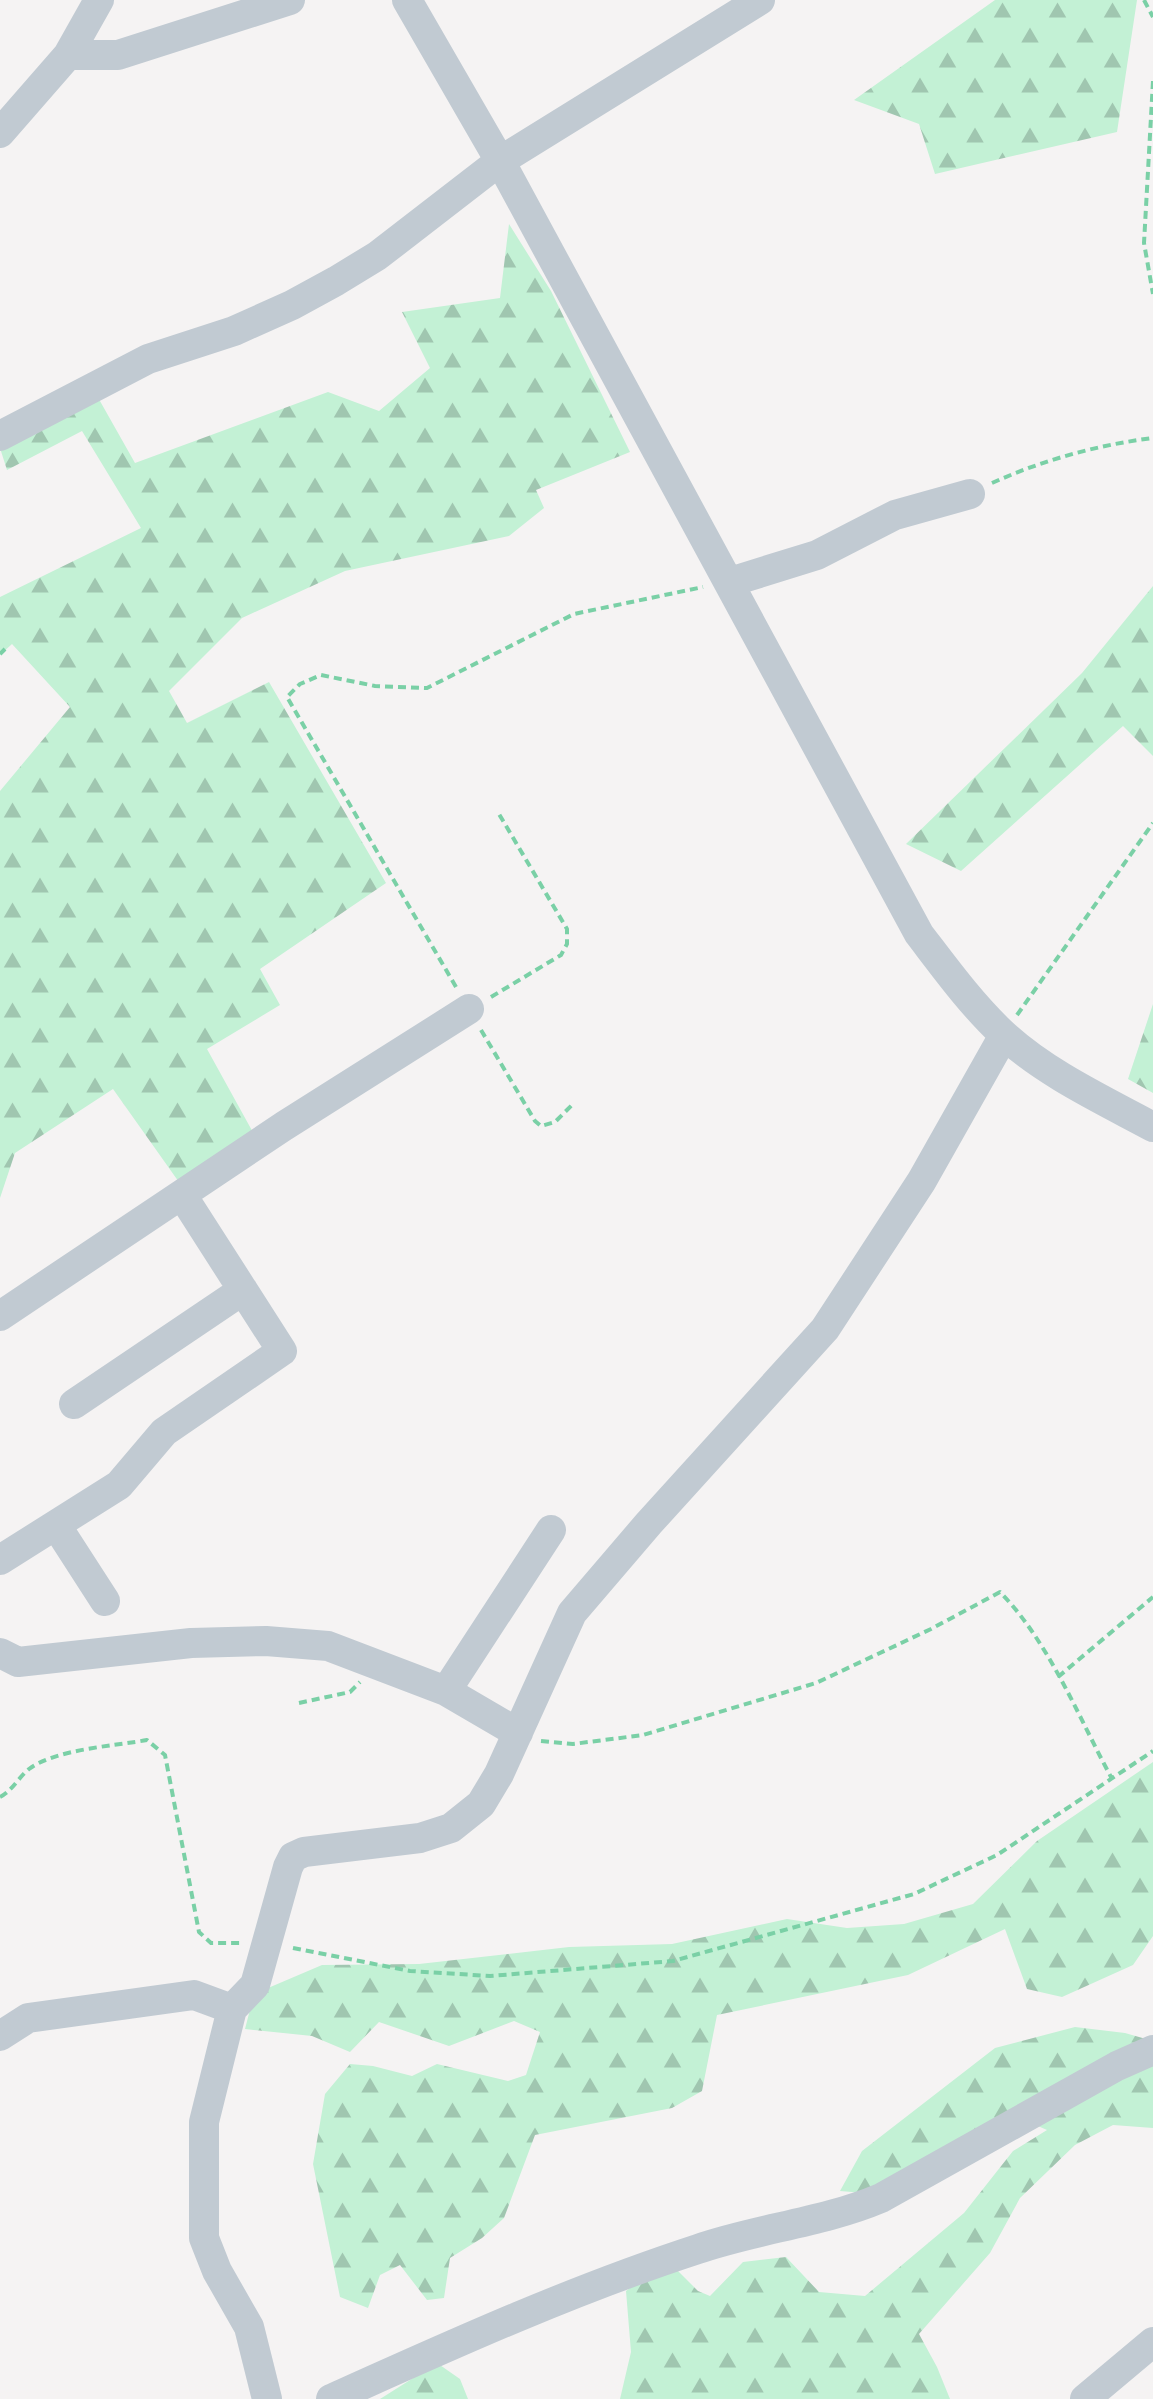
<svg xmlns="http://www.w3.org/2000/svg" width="1153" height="2399" viewBox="0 0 1153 2399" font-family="'DejaVu Sans',sans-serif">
<defs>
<pattern id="forest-firs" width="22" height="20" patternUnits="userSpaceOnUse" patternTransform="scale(2.5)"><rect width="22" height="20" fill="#c3f1d5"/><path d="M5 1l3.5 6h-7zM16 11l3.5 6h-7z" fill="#a0c6b0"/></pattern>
</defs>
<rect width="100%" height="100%" fill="#f5f3f3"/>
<path fill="url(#forest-firs)" d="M995,0H1137L1117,132L935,174L919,124L854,100Z
M509,224L551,291L630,452L536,490L544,508L509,536L345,571L242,618L169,691L187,723L269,682L386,883L260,969L280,1005L207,1049L255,1136L181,1185L113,1089L15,1153L0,1198V791L70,707L12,644L0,655V597L141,528L82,431L7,470L0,448L96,394L135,463L328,392L379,411L430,368L402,312L500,298Z
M1153,586V756L1123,726L961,871L906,844L1082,673Z
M1153,1004V1093L1128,1079Z
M1153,1762V1936L1133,1965L1062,1997L1027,1989L1005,1929L908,1975L717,2015L702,2091L672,2108L535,2135L504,2218L482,2238L450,2258L444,2298L427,2300L400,2265L380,2275L368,2308L340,2297L313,2164L325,2094L350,2064L373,2066L412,2076L437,2064L508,2081L526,2075L540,2032L514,2021L449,2046L379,2022L350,2052L312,2036L245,2029L254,1994L322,1965L419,1964L569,1947L672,1944L787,1919L847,1928L904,1924L973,1904L1037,1841Z
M1075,2027L1125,2033L1153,2041V2128L1113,2125L1075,2145L1020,2198L990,2253L919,2334L937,2367L950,2399H620L631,2352L626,2291L645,2277L675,2268L698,2291L710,2296L743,2262L786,2257L819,2292L865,2296L964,2213L1013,2151L1047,2130L1015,2116L864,2193L840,2191L862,2151L995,2048Z
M437,2363L460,2379L468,2399H380Z"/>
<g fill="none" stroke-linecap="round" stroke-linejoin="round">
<path stroke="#7ad0a6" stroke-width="4" stroke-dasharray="8 5" stroke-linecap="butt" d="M1144,0L1153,17
M1153,81L1144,243L1153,294
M992,483C1043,460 1097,445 1153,438
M0,654L5,649
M456,987L287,697L300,684L321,675L375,686L427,688L574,614L703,587
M491,997L561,955L567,944V929L499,814
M1017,1015L1153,823
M481,1030L535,1121L541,1126L555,1122L574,1103
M1058,1677L1153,1597
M299,1703L350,1692L360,1682
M541,1741L573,1744L643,1735L816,1683L931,1629L1000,1592C1049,1642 1078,1716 1111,1777
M0,1797C13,1790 18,1778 29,1769C56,1749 114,1746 147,1740L165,1755L199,1932L211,1943H244
M293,1948L410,1971L490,1976L673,1961L914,1894L997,1855L1153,1751"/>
<path stroke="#c1cad2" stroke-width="30" d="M407,0L500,161L919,934C945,968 971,1004 1003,1034C1045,1073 1103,1100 1153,1127
M68,55H118L290,0
M0,133L68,55L99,0
M0,436L148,359L234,331L292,305L336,281L377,256L500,161L760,0
M730,582L817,555L895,515L970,494
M0,1316L284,1126L469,1009
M74,1404L243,1290
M56,1525L105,1601
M0,1560L119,1485L164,1432L282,1351L182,1195
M0,1653L18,1662L191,1643L266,1641L328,1646L446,1691L518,1733
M446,1691L551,1530
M0,2036L28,2018L194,1995L232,2009
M267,2399L249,2327L217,2271L204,2238V2122L232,2009L255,1985L288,1867L293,1857L304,1852L420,1838L451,1828L481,1804L499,1774L572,1613L649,1523L825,1329L921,1182L1004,1035
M331,2399C451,2345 572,2290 698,2249C759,2228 822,2223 881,2198L1117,2066L1153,2050
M1085,2399L1153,2342"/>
</g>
</svg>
